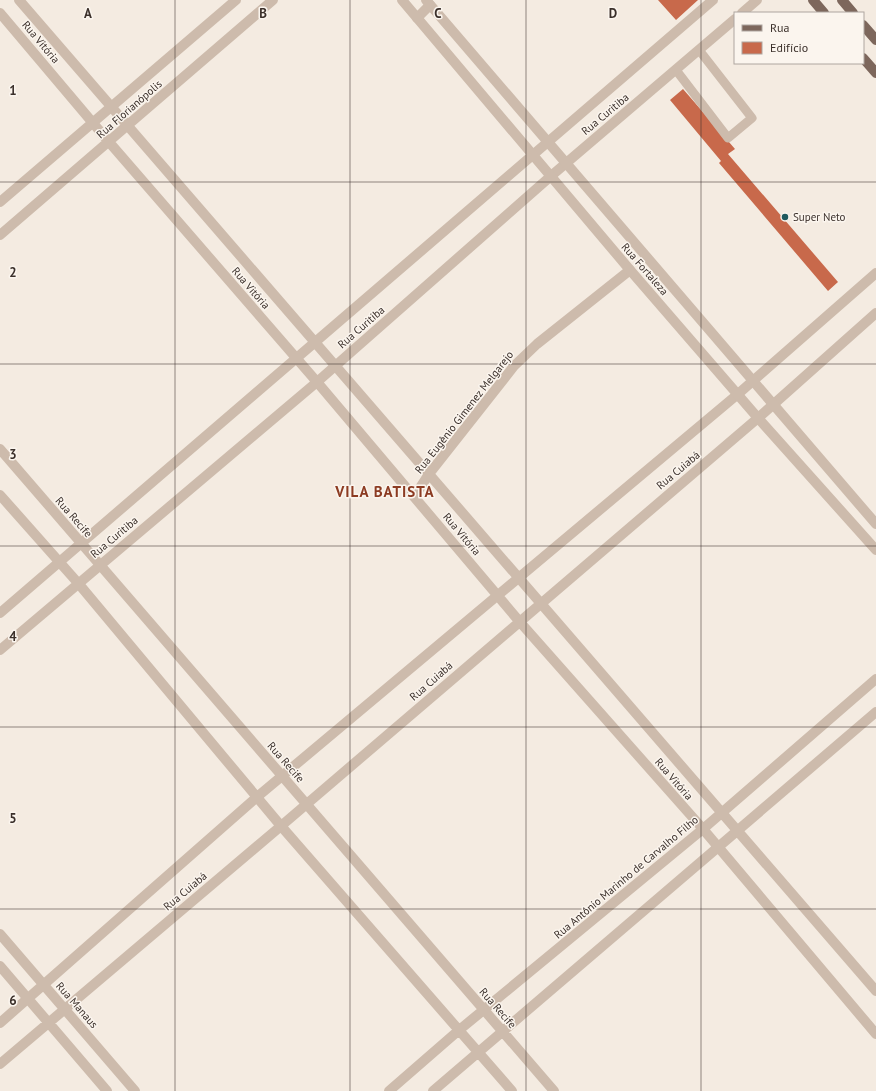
<svg xmlns="http://www.w3.org/2000/svg" width="876" height="1091" viewBox="0 0 876 1091" font-family="'PT Sans',sans-serif">
<rect width="100%" height="100%" fill="#f4ebe1"/>
<path fill="#c8694b" d="M658,0H698L676,20Z
M683,89L735,149L728,154L838,282L828,291L719,163L721,161L670,100Z"/>
<g fill="none" stroke-linecap="round" stroke-linejoin="round">
<path stroke="#cdbbac" stroke-width="9" d="M676,70L728,138L752,118L699,50"/>
<path stroke="#cdbbac" stroke-width="10" d="M19,0L876,991
M0,13L109,142L317,382L519,621L703,829L876,1034
M742,13L757,0
M417,18L430,5
M0,202L236,0
M0,235L273,0
M0,449L554,1091
M0,495L78,583L281,826L512,1091
M414,497L429,474L514,366L537,344L630,270
M0,613L713,0
M0,650L317,382L551,176L735,19
M0,934L135,1091
M0,966L107,1091
M0,1023L257,797L738,394L876,273
M0,1064L281,826L758,418L876,313
M389,1091L458,1031L703,829L876,679
M433,1091L876,712"/>
<path stroke="#cdbbac" stroke-width="10" d="M402,0L630,270L758,418L876,550
M426,0L876,524"/>
<path stroke="#7d675c" stroke-width="10" d="M813,0L824,13
M842,0L853,13
M863,25L876,40
M863,58L876,73"/>
</g>
<path fill="none" stroke="#3b302b" stroke-width="1" stroke-opacity="0.55" d="M175,0V1091M350,0V1091M526,0V1091M701,0V1091M0,182H876M0,364H876M0,546H876M0,727H876M0,909H876"/>
<circle fill="#1f5a5e" stroke="#fbf5ee" stroke-width="1.5" cx="785" cy="217" r="4"/>
<g text-anchor="middle" dominant-baseline="central" stroke-width="3" stroke-linejoin="round" paint-order="stroke">
<g font-size="11" fill="#3b302b" stroke="#fbf5ee">
<text transform="translate(41 42) rotate(50)">Rua Vitória</text>
<text transform="translate(129 109) rotate(-41)">Rua Florianópolis</text>
<text transform="translate(605 114) rotate(-40)">Rua Curitiba</text>
<text transform="translate(645 269) rotate(49)">Rua Fortaleza</text>
<text transform="translate(251 288) rotate(49)">Rua Vitória</text>
<text transform="translate(361 327) rotate(-41)">Rua Curitiba</text>
<text transform="translate(464 412) rotate(-52)">Rua Eugênio Gimenez Melgarejo</text>
<text transform="translate(678 470) rotate(-40)">Rua Cuiabá</text>
<text transform="translate(74 517) rotate(49)">Rua Recife</text>
<text transform="translate(462 534) rotate(50)">Rua Vitória</text>
<text transform="translate(114 537) rotate(-40)">Rua Curitiba</text>
<text transform="translate(431 681) rotate(-41)">Rua Cuiabá</text>
<text transform="translate(286 762) rotate(49)">Rua Recife</text>
<text transform="translate(674 779) rotate(49)">Rua Vitória</text>
<text transform="translate(626 877) rotate(-40)">Rua Antônio Marinho de Carvalho Filho</text>
<text transform="translate(185 891) rotate(-40)">Rua Cuiabá</text>
<text transform="translate(77 1005) rotate(49)">Rua Manaus</text>
<text transform="translate(498 1008) rotate(49)">Rua Recife</text>
</g>
<g font-size="11" fill="#3b302b" stroke="#fbf5ee" text-anchor="start">
<text x="793" y="217">Super Neto</text>
</g>
<g font-size="15" font-weight="bold" letter-spacing="1" fill="#8c3b22" stroke="#fbf5ee">
<text x="385" y="491">VILA BATISTA</text>
</g>
</g>
<g font-size="13" text-anchor="middle" font-weight="bold" fill="#3b302b" stroke="#fbf5ee" stroke-width="3" stroke-linejoin="round" paint-order="stroke">
<text x="88" y="18">A</text>
<text x="263" y="18">B</text>
<text x="438" y="18">C</text>
<text x="613" y="18">D</text>
<text x="13" y="95">1</text>
<text x="13" y="277">2</text>
<text x="13" y="459">3</text>
<text x="13" y="641">4</text>
<text x="13" y="823">5</text>
<text x="13" y="1005">6</text>
</g>
<rect x="734" y="12" width="130" height="52" fill="#fbf5ee" stroke="#aea6a0"/>
<rect x="742" y="25" width="20" height="6" fill="#7d675c" stroke="#aea6a0"/>
<text x="770" y="32" font-size="12" fill="#3b302b">Rua</text>
<rect x="742" y="42" width="20" height="12" fill="#c8694b" stroke="#aea6a0"/>
<text x="770" y="52" font-size="12" fill="#3b302b">Edifício</text>
</svg>
